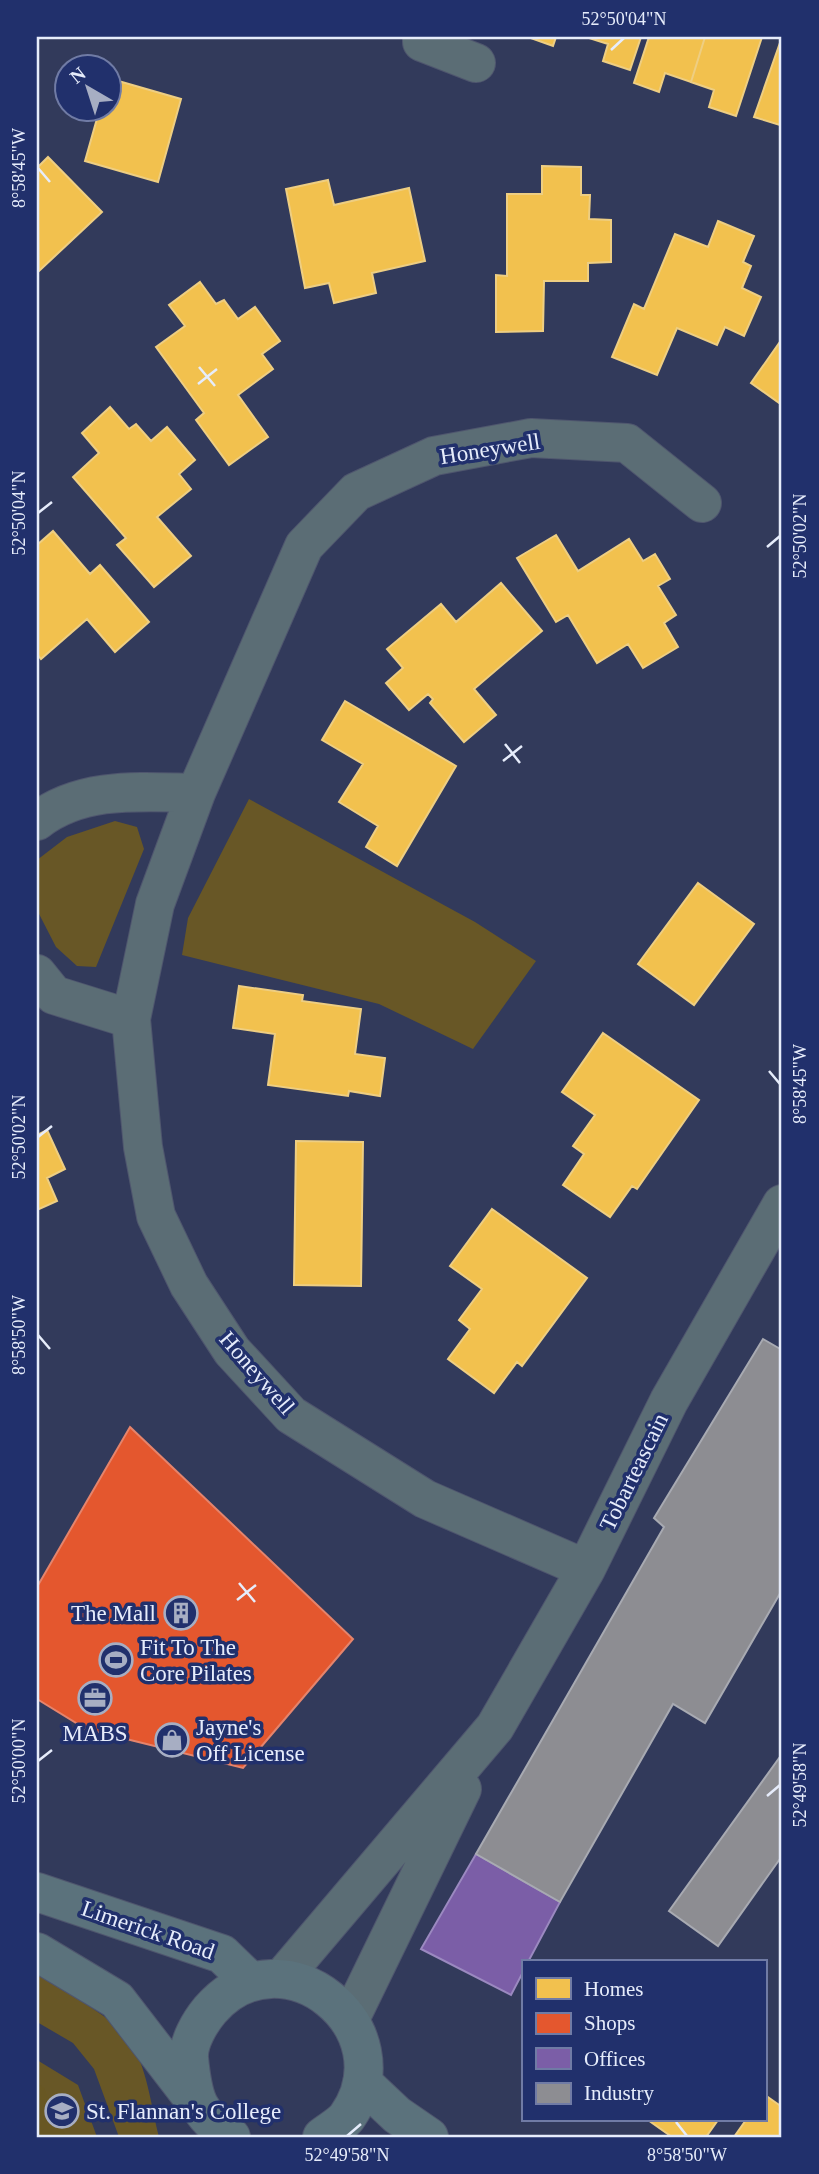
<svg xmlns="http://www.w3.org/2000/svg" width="819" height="2174" viewBox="0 0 819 2174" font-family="Georgia,serif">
<rect width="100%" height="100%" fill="#323a5b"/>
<path fill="#685726" d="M249,799L475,922L536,961L473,1049L379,1004L182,955L188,918Z
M115,821L137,827L144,849L96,967L77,966L56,947L37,910V860L67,837Z
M37,1974C58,1987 117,2020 129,2039C147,2066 151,2106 159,2137H119L94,2069L73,2043L37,2022Z
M37,2060L78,2085L97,2137H37Z"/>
<path fill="#685723" d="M37,2083L44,2088L66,2137H37Z"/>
<path fill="#f2c14e" stroke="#eece82" stroke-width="2" d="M528,37H556L553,46Z
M586,37H641L630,70L603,61L608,44Z
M649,37H705L691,82L665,73L659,92L634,83Z
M705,37H762L736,116L709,107L714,90L691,82Z
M782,37V119L780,125L754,117Z
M108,78L181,99L158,182L85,161L100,108H108Z
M48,157L102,212L39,271L37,168Z
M542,166L581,167V195H590L589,219L611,220V262L588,263V281H544L543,331L496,332V275L507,276V194H542Z
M328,180L334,205L409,188L425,261L372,273L376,293L334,303L329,283L305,288L286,189Z
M718,221L754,236L743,262L751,266L742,288L761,297L744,336L725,327L717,345L677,328L657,375L612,357L634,304L644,309L675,234L708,247Z
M200,282L216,304L224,300L238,319L255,307L280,341L262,354L273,369L238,395L268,437L229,465L196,420L204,413L156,347L185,326L169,305Z
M782,339V405L751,383Z
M110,407L129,429L136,424L151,441L167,427L195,460L179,474L191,489L157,517L191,556L154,587L117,545L126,538L73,477L99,453L82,433Z
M53,531L90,574L100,565L149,622L115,652L87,619L41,659L37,654V545Z
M556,535L578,571L629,539L643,561L655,554L670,579L658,586L676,615L664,623L678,647L643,668L628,644L597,663L568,615L556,622L517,558Z
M501,583L542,631L474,689L496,715L464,742L430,703L433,699L428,694L409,710L386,683L403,668L387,649L441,604L456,622Z
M345,701L456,766L397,866L366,847L378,826L339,802L363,764L322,740Z
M698,883L754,924L694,1005L638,964Z
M239,986L303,995L302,1001L361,1009L355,1054L385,1058L380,1096L349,1091L348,1096L268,1085L275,1034L233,1028Z
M603,1033L699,1100L637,1189L632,1186L610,1217L563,1185L584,1154L573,1146L595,1115L562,1092Z
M47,1130L65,1169L47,1178L57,1201L37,1210V1135Z
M296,1141L363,1142L361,1286L294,1285Z
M492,1209L587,1278L522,1366L517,1362L494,1393L448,1359L470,1329L459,1320L482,1289L450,1266Z
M765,2095L782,2107V2137H734L746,2120H765Z
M648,2120H718L706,2137H672Z"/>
<path fill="#e4572e" stroke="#e5846c" stroke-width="2" d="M130,1427L353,1639L243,1768L86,1729L37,1699V1587Z"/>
<path fill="#7b5ea7" stroke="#9b89c0" stroke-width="2" d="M476,1854L560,1902L528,1962H523V1972L511,1995L421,1949Z"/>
<path fill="#8d8d92" stroke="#a8aab2" stroke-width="2" d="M763,1339L782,1350V1590L705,1723L673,1704L560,1902L476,1854L664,1527L654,1518Z
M782,1754V1856L718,1946L669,1911Z"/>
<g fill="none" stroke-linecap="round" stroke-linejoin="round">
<defs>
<path id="minor" d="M422,37V42L476,63
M37,821C82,786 141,792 196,793L304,546L356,492L434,456L531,438L627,443L702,503
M37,974L54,995L131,1019L143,1147L156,1216L189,1285L232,1351L291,1415L425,1499L586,1569
M131,1019L155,904L196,793
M282,1978L495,1727L586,1569L669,1401L782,1204
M350,2019L462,1789"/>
<path id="secondary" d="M37,1892L222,1954L251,1982
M37,1952L117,2000L194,2100
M362,2082L397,2115L429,2137
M231,2137C197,2114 193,2099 189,2058C188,2042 200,2022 210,2010C283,1926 409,2029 347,2117C341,2125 329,2131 322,2137"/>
</defs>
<use href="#minor" stroke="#4f566e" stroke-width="40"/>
<use href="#secondary" stroke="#4f566e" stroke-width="40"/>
<use href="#minor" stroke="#5b6d75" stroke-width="38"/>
<use href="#secondary" stroke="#5b727c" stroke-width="38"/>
</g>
<path fill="none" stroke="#e6ecfb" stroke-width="2.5" d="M611,50L624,38M38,168L50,182M199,367L215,386M198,384L217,369M38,513L52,502M767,547L780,536M505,744L520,763M503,761L522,746M769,1071L780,1084M38,1137L52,1126M38,1335L50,1349M239,1583L255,1602M237,1600L256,1585M38,1761L52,1750M767,1796L780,1785M676,2122L687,2136M347,2136L361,2124"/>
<defs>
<symbol id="building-ring" viewBox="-11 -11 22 22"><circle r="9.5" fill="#21306c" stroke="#a7aec3" stroke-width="1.5"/><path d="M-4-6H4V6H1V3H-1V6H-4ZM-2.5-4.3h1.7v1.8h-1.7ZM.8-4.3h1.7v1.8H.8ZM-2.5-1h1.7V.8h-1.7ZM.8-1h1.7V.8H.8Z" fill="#a7aec3"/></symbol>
<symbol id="stadium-ring" viewBox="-11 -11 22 22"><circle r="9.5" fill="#21306c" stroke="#a7aec3" stroke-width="1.5"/><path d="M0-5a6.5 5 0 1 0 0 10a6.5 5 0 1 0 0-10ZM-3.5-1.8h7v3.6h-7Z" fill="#a7aec3"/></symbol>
<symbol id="office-ring" viewBox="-11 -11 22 22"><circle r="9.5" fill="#21306c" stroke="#a7aec3" stroke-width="1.5"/><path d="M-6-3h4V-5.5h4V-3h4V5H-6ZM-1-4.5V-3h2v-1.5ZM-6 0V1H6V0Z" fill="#a7aec3"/></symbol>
<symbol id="shop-ring" viewBox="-11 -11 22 22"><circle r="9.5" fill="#21306c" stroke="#a7aec3" stroke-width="1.5"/><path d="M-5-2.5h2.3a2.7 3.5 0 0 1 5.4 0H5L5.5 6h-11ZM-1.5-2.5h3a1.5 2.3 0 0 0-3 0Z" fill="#a7aec3"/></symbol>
<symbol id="school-ring" viewBox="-11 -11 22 22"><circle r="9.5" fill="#21306c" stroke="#a7aec3" stroke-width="1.5"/><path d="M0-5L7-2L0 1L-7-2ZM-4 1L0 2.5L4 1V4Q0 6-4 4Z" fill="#a7aec3"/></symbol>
</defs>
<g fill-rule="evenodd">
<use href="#building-ring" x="162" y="1594" width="38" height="38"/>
<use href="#stadium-ring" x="97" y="1641" width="38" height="38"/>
<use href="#office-ring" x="76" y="1679" width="38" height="38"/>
<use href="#shop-ring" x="153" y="1721" width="38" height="38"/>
<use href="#school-ring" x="43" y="2092" width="38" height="38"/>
</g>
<g text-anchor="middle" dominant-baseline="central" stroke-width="7" stroke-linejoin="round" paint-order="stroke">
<g font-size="23" fill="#e6ecfb" stroke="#21306c">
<text transform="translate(490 449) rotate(-9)">Honeywell</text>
<text transform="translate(257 1373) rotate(49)">Honeywell</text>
<text transform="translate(634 1472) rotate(-64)">Tobarteascain</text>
<text transform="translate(148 1930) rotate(19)">Limerick Road</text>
</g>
<g font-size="23" fill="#e6ecfb" stroke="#21306c" text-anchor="start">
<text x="156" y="1613" text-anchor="end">The Mall</text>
<text x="140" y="1647">Fit To The<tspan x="140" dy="26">Core Pilates</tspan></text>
<text x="196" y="1727">Jayne's<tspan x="196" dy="26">Off License</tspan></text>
<text x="95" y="1733" text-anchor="middle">MABS</text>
<text x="86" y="2111">St. Flannan's College</text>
</g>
</g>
<rect width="819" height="2174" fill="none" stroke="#21306c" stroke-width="77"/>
<rect x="522" y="1960" width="245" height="161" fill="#21306c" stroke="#707ba5" stroke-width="2"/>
<rect x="536" y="1978" width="35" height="21" fill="#f2c14e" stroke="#707ba5" stroke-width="2"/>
<text x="584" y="1996" font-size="21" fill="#e6ecfb">Homes</text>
<rect x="536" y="2013" width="35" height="21" fill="#e4572e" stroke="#707ba5" stroke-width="2"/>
<text x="584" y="2030" font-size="21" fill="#e6ecfb">Shops</text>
<rect x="536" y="2048" width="35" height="21" fill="#7b5ea7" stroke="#707ba5" stroke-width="2"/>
<text x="584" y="2066" font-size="21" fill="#e6ecfb">Offices</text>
<rect x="536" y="2083" width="35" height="21" fill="#8d8d92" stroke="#707ba5" stroke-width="2"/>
<text x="584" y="2100" font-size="21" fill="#e6ecfb">Industry</text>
<g transform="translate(88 88) rotate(321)"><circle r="33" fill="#21306c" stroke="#707ba5" stroke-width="2"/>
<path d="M0-5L12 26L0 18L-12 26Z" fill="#a7aec3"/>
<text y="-10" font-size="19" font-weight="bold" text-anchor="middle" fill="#e6ecfb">N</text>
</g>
<rect x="38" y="38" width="742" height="2098" fill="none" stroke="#e6ecfb" stroke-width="2.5"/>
<g font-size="18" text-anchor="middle" fill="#e6ecfb">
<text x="624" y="25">52°50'04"N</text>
<text transform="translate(19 168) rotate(-90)" y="6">8°58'45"W</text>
<text transform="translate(19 513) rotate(-90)" y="6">52°50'04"N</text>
<text transform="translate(800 536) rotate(-90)" y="6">52°50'02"N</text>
<text transform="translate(800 1084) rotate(-90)" y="6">8°58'45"W</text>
<text transform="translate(19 1137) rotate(-90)" y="6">52°50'02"N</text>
<text transform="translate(19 1335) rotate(-90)" y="6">8°58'50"W</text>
<text transform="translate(19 1761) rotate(-90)" y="6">52°50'00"N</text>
<text transform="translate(800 1785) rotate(-90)" y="6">52°49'58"N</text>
<text x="347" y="2161">52°49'58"N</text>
<text x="687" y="2161">8°58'50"W</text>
</g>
</svg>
